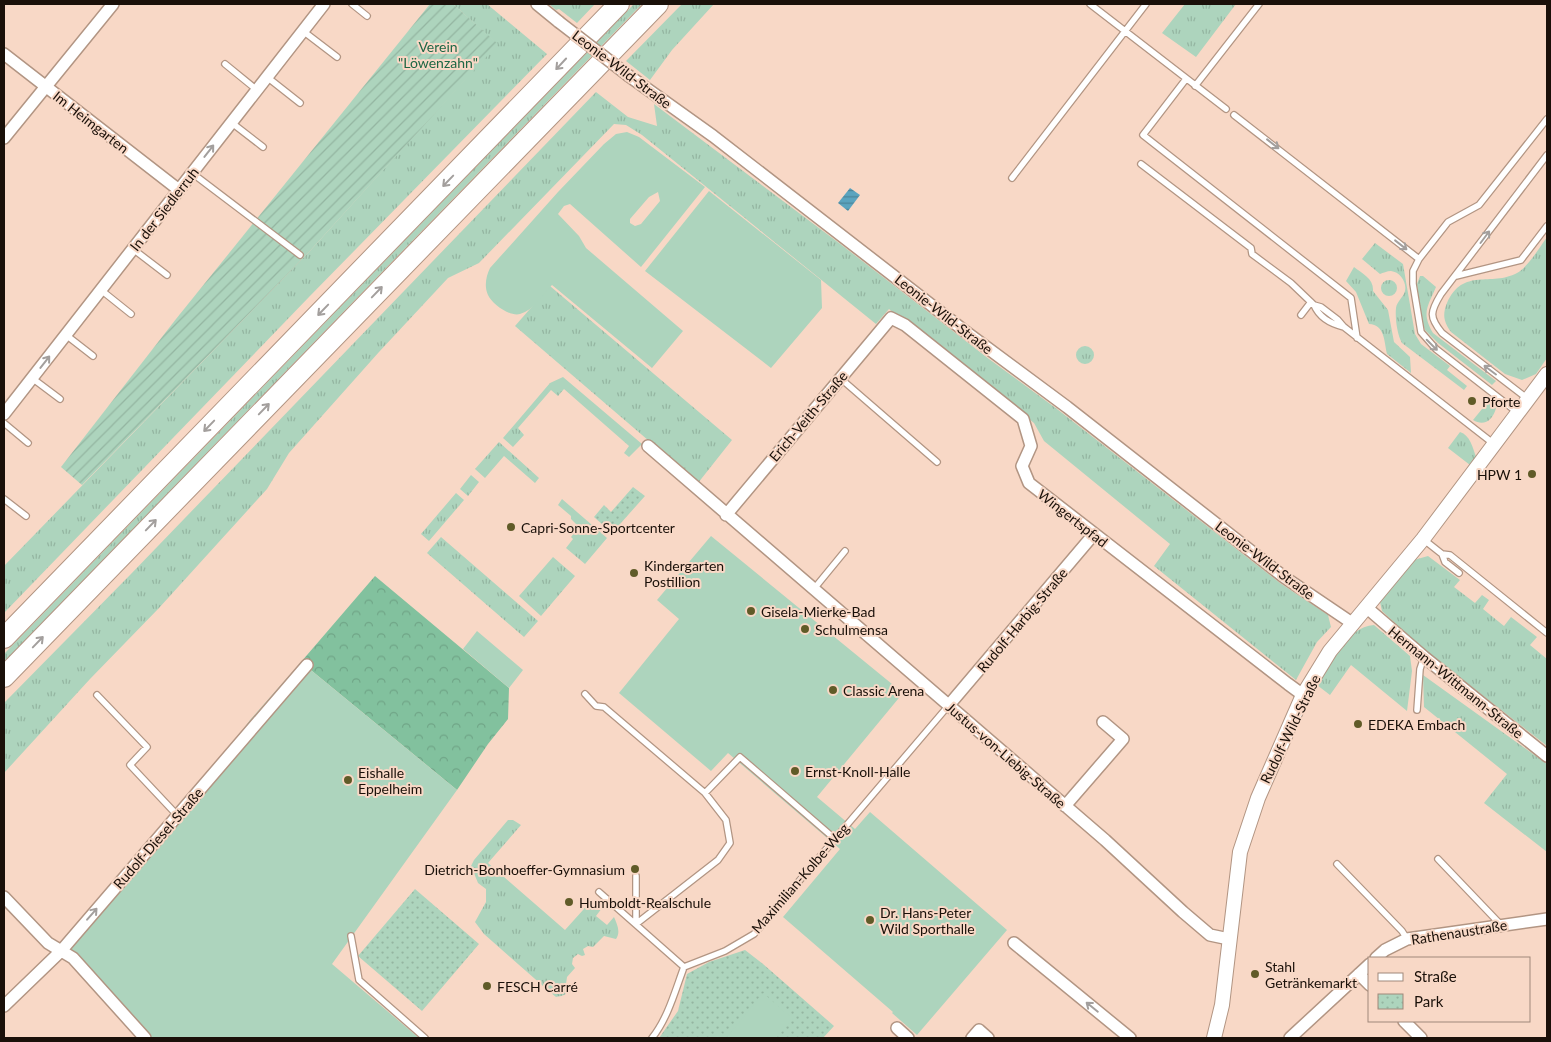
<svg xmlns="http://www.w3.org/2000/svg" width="1551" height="1042" viewBox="0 0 1551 1042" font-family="Lato,sans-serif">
<defs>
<pattern id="grass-tufts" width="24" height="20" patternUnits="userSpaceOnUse" patternTransform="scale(1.25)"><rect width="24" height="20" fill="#add4bd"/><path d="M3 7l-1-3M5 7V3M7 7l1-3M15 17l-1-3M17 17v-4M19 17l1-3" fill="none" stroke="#94b5a1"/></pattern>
<pattern id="forest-crowns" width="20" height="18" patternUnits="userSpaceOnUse" patternTransform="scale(1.25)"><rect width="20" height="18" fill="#82c19e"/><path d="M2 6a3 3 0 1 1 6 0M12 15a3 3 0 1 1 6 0" fill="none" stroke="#70a587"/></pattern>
<pattern id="park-dots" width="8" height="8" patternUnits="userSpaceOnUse" patternTransform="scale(1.25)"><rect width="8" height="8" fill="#add4bd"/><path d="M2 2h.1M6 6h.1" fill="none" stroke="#94b5a1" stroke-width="1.8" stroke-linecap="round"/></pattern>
<pattern id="garden-furrows" width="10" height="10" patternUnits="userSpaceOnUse" patternTransform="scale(1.25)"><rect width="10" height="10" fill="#add4bd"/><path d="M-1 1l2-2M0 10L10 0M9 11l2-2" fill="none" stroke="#94b5a1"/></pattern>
<pattern id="water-rules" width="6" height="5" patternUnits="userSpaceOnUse" patternTransform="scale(1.25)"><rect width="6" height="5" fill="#5ba4bf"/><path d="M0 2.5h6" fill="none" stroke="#4a8499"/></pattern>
</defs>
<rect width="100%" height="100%" fill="#f8d8c6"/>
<path fill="url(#grass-tufts)" d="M453,4H487L547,54L309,297L4,613V566L309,252L497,44Z
M549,4H595L577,23L559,9L556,10Z
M634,4H642L4,662V654Z
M682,4H714L672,50L650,80L626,61Z
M1185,4H1236L1196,57L1162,33Z
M596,92L628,117L657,126L654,104L839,243L989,359L1057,409L1280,583L1328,615L1331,627L1317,642L1296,680L1154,566L1170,544L1044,441L1034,423L889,309L876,324L642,135L626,125L614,124L479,263L448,278L379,352L289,453L267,489L159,608L90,679L4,773V703L130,575Z
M1547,237V358L1536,374L1522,380L1505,374L1451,332C1444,322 1442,315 1447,303C1463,267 1491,287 1517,273C1527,268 1540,247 1547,237Z
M1375,243L1403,264L1415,334L1421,344L1450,366L1447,370L1467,386L1464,390L1402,343C1397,334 1395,318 1396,308C1397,301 1403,298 1405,291C1407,282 1400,272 1391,271C1387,271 1383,273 1380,274L1362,259Z
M1354,267C1363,274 1374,279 1373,291L1388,310L1394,342L1410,357L1411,373L1387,354C1384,341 1385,325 1369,324L1356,292L1346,281Z
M1420,276H1423L1436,287C1428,306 1421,313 1433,333L1496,381L1492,385L1438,343L1425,330L1421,318L1417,284Z
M1381 288a8 8 0 1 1 16 0a8 8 0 1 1-16 0Z
M550,286L732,440L698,483L515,326Z
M1076 355a9 9 0 1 1 18 0a9 9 0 1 1-18 0Z
M563,377L642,444L629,457L624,453L629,446L564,389L558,396L551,390L518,428L524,435L513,447L503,438L550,383Z
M1491,398L1496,408C1493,420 1484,427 1473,420Z
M1460,432C1470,435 1473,448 1476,457L1470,465L1448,448Z
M499,442L539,478L535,483L504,456L485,478L475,469Z
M471,475L479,482L468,496L460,489Z
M456,493L464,500L429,541L421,534Z
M562,499L607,538L585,564L566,548L573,539L571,537L579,527L571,519V516L558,505Z
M441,537L538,621L524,637L427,553Z
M1428,556L1460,580L1454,587L1475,603L1482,595L1489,600L1483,609L1504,626L1511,617L1537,637L1530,645L1547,659V746L1420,646L1382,611L1380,602L1414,560Z
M553,557L575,576L541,616L519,596Z
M1374,625L1410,656L1412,671L1407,711L1351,665L1330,695L1317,685C1330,664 1346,627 1374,625Z
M1423,675L1547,764V852L1484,803L1507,774L1424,707Z
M508,820H513L521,825L488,863L565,930L592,900L602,908L596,916L607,925L614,917C617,924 621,932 616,939L604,936L593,947L588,946L583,949L585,955L582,956L578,954L573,958L572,964L575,968L567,977L566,984L570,990C566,995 562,996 556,997L551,993L484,934L475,922L486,902V889L478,883L471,866L474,860Z"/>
<path fill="url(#forest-crowns)" d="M375,576L509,688L508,719L488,744L457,790L301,662Z"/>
<path fill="url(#park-dots)" d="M633,487L645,496L612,533L594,517L604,505L611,512Z
M415,889L479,944L422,1011L358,956Z
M745,950L763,964L834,1026L823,1038H659L678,1011L687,974L709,962Z"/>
<path fill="url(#garden-furrows)" d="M430,4H453L498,44L309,252L82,485L61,467L176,319Z"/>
<path fill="#add4bd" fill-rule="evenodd" d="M627,132L639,137L705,187L641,267L570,204L564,206L558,214L579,236L586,248L683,331L652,368L552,285C542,295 534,310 520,314C510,317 492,304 488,295C484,287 486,276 490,268L558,192L604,144L616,134ZM658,192L660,201L641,224L635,226L630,223V219L649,197Z
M709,191L821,280L822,308L771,368L645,271Z
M711,536L903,693L817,797L855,829L870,812L1007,930L917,1035L892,1013L893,1012L783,917L840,849L728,753L711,771L619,693L679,619L657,600Z
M477,631L523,670L509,688L463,649Z
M301,662L457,790L332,964L419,1038H151L68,950L176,821L250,720Z
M763,993L793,1019L776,1038H712L719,1031L727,1037Z"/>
<path fill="url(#water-rules)" d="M850,188L860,195L848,211L838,203Z"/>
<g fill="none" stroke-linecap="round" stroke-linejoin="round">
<defs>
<path id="service" d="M352,4L367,16
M1090,4L1226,109
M303,31L337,57
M225,64L257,90
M267,77L300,103
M1186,79L1143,135L1351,298L1357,338
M1195,86L1259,4
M1234,115L1419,259L1413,271V284L1421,332L1436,349L1517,412
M232,123L263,147
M1141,164L1251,248L1252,254L1291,283L1314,305L1321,307L1338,320L1344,327L1494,444
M192,173L300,255
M1012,178L1146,4
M133,249L167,275
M1419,259L1448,222L1479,205L1547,119
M1456,276L1521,260L1547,226
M101,290L131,314
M1314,305C1319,317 1331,324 1344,327
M1301,315L1311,302
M66,335L93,356
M32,378L60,399
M840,378L937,462
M1528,399L1442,333C1429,317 1430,312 1441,294L1547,155
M4,423L28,443
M4,499L26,516
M1423,539L1442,554L1450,555L1547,633
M1442,554L1445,562L1459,573
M813,590L845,551
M585,694L596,706L604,707L705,793L740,757L835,839
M97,695L147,747L130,765L177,815
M1417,710L1420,669L1424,657
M1438,859L1502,926
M1337,864L1402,931L1407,939
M636,876V924
M599,892L684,967
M636,924L718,860L730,843L726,820L705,793
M351,936L359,980L425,1038
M652,1038C668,1018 675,991 684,967L725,951L754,934L949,705"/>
<path id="minor" d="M537,4L559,22
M4,54L179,190
M629,76L713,136L966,332L1067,407L1284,577L1352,623
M4,138L113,4
M4,414L324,4
M648,446L1105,840L1183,912L1210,935L1229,939
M726,515L891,318L905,325L1023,419L1031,446L1022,466L1029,483L1288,684L1303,695
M1366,607L1424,657L1547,756
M949,705L1094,534
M1065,806L1123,739L1103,722
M4,897L48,943L73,958L145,1038
M1014,943L1130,1038
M1376,958L1385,950L1407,939L1547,919
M1359,974L1370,985
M4,1006L61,951L307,665
M1404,1021L1421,1038
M897,1028L908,1038
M972,1038L979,1030L988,1038
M1290,1038L1370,964"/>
<path id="tertiary" d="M1214,1038L1222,1005L1240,852L1258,798L1303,695L1330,651L1423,539L1547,374"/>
<path id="motorway" d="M4,638L619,4
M4,677L658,4"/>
</defs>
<use href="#service" stroke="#b29583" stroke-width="8"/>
<use href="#minor" stroke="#b29583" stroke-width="14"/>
<use href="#tertiary" stroke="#b29583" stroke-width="16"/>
<use href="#motorway" stroke="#b29583" stroke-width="22"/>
<use href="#service" stroke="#fff" stroke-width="5.5"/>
<use href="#minor" stroke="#fff" stroke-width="11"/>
<use href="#tertiary" stroke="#fff" stroke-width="14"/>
<use href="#motorway" stroke="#fff" stroke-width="20"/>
<defs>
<path id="minor-bridge" d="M559,22L629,76"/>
</defs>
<use href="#minor-bridge" stroke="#b29583" stroke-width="14" stroke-linecap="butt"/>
<use href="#minor-bridge" stroke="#fff" stroke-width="11"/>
</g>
<defs><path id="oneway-shaft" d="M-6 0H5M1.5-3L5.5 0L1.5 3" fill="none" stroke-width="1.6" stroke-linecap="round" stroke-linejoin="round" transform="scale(1.25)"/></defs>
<g stroke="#a39f9d">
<use href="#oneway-shaft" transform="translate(561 64) rotate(133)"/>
<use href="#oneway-shaft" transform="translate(1273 144) rotate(38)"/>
<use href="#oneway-shaft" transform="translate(209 151) rotate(-52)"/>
<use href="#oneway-shaft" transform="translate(448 181) rotate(134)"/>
<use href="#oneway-shaft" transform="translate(1485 237) rotate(-53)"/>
<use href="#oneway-shaft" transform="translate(1401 245) rotate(38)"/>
<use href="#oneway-shaft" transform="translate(377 292) rotate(-46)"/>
<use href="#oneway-shaft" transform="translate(323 310) rotate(134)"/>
<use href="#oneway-shaft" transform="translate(1432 345) rotate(45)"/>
<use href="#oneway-shaft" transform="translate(45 362) rotate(-52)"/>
<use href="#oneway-shaft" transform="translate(1490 370) rotate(-143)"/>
<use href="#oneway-shaft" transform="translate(264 409) rotate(-46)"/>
<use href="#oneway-shaft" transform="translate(209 426) rotate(134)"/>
<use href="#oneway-shaft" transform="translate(151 525) rotate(-46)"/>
<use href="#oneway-shaft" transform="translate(38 642) rotate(-46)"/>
<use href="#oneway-shaft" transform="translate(92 914) rotate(-49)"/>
<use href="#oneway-shaft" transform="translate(1092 1007) rotate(-141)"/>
</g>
<g fill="#605b28" stroke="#f8d8c6" stroke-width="2">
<circle cx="1472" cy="401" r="5"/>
<circle cx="1532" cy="474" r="5"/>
<circle cx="511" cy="527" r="5"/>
<circle cx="634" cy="573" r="5"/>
<circle cx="751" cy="611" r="5"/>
<circle cx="805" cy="629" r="5"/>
<circle cx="833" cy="690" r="5"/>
<circle cx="1358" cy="724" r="5"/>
<circle cx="795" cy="771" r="5"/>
<circle cx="348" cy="780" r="5"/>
<circle cx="635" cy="869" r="5"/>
<circle cx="569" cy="902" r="5"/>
<circle cx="870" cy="920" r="5"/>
<circle cx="1255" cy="974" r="5"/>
<circle cx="487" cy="986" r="5"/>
</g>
<g text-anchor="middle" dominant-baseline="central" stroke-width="4" stroke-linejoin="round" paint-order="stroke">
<g font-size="14" fill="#1d6745" stroke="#f8d8c6">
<text x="438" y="46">Verein<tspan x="438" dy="16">"Löwenzahn"</tspan></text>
</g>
<g font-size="14" fill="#1a1009" stroke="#f8d8c6">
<text transform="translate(622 69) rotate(37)">Leonie-Wild-Straße</text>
<text transform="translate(91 122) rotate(38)">Im Heimgarten</text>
<text transform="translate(164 209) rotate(-52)">In der Siedlerruh</text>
<text transform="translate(944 314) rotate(38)">Leonie-Wild-Straße</text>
<text transform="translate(808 416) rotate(-50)">Erich-Veith-Straße</text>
<text transform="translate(1073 518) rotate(38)">Wingertspfad</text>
<text transform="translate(1265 560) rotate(37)">Leonie-Wild-Straße</text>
<text transform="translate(1022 620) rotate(-50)">Rudolf-Harbig-Straße</text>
<text transform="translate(1456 682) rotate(39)">Hermann-Wittmann-Straße</text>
<text transform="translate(1290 729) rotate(-64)">Rudolf-Wild-Straße</text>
<text transform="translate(1006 755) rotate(41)">Justus-von-Liebig-Straße</text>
<text transform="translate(158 838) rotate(-49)">Rudolf-Diesel-Straße</text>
<text transform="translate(800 878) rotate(-49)">Maximilian-Kolbe-Weg</text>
<text transform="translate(1459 932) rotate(-9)">Rathenaustraße</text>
</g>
<g font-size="14" fill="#1a1009" stroke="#f8d8c6" text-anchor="start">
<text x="1482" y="401">Pforte</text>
<text x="1522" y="474" text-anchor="end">HPW 1</text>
<text x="521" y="527">Capri-Sonne-Sportcenter</text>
<text x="644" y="565">Kindergarten<tspan x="644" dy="16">Postillion</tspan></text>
<text x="761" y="611">Gisela-Mierke-Bad</text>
<text x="815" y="629">Schulmensa</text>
<text x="843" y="690">Classic Arena</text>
<text x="1368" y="724">EDEKA Embach</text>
<text x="805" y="771">Ernst-Knoll-Halle</text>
<text x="358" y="772">Eishalle<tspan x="358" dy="16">Eppelheim</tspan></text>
<text x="625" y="869" text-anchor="end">Dietrich-Bonhoeffer-Gymnasium</text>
<text x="579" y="902">Humboldt-Realschule</text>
<text x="880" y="912">Dr. Hans-Peter<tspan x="880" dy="16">Wild Sporthalle</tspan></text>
<text x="1265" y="966">Stahl<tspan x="1265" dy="16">Getränkemarkt</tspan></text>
<text x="497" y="986">FESCH Carré</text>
</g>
</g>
<rect width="1551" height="1042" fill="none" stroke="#1a1009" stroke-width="10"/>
<rect x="1368" y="957" width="162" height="65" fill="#f8d8c6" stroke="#9f887a"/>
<rect x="1378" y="973" width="25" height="8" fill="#ffffff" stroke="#9f887a"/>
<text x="1414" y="982" font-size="15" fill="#1a1009">Straße</text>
<rect x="1378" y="994" width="25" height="15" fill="url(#park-dots)" stroke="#9f887a"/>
<text x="1414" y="1007" font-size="15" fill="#1a1009">Park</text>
</svg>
